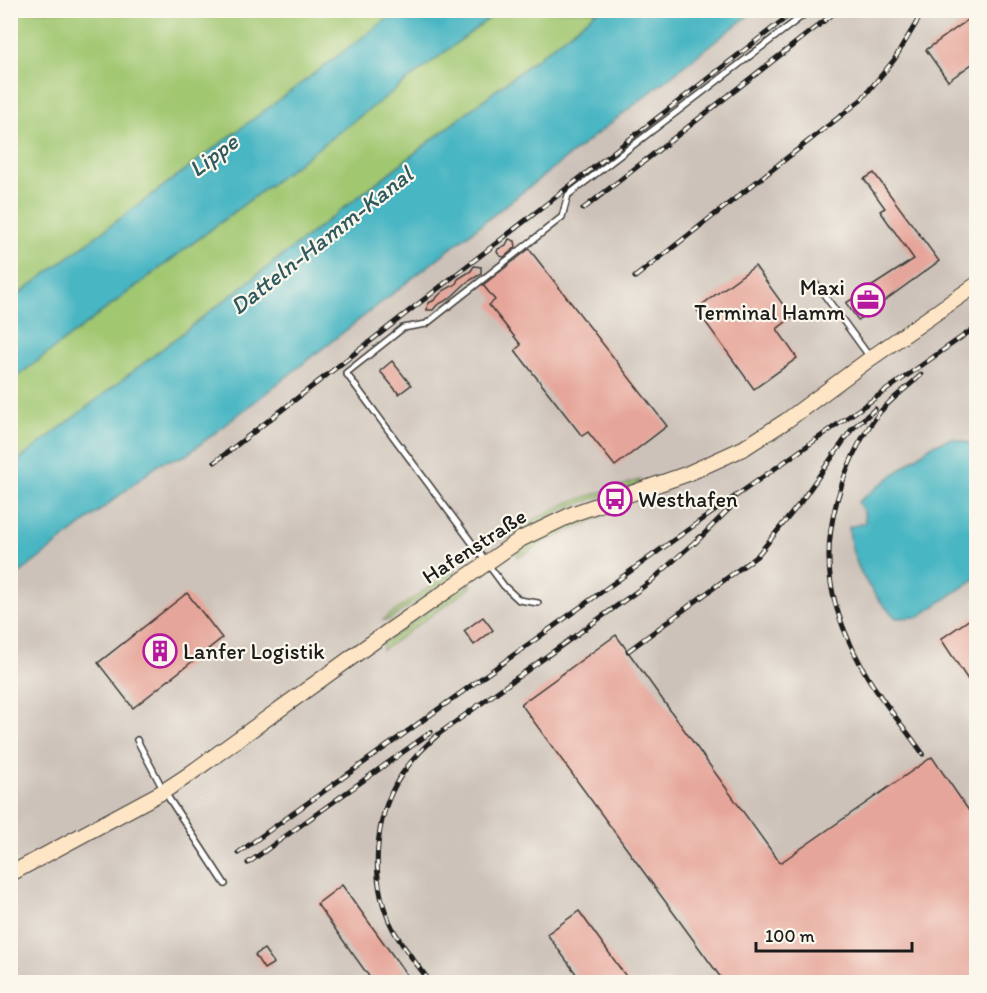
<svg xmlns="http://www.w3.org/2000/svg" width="987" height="993" viewBox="0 0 987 993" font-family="Itim,sans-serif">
<rect width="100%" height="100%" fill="#fbf7ec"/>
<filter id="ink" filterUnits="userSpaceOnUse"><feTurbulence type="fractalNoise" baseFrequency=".0167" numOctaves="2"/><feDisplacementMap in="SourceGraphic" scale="12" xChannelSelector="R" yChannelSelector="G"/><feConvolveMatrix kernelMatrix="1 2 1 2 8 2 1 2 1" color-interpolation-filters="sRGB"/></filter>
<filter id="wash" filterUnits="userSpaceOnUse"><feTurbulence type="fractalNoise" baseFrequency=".008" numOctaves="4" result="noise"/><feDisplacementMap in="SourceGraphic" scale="24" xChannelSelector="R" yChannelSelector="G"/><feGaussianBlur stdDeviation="1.35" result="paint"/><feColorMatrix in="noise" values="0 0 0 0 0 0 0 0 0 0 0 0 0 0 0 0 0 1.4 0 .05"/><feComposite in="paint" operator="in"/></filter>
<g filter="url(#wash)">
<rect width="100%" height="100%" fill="#eee7ca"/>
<path fill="#cdc2b9" d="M754,11H976V982H11V580L162,462L185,456Z"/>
<path fill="#a1c771" stroke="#5e7246" stroke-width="1.5" d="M10,11H399L11,300Z
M499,11H598L11,466V381Z
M640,480L637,485L568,507L507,538L506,534L567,503Z
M607,509L609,513L542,543L519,557L516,554L541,538Z
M459,566L449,578L389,620H383Z
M472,584L471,587L382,650L383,644L461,589Z"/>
<path fill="#48b6c3" stroke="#326970" stroke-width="1.5" d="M399,10L499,11L11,381V300Z
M598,11H754L185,456L162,462L11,580V466Z
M952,438L969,443L976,454V578L918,617L896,618C870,593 850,563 849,527L865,523L864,512L858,502L931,446Z"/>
<g id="blocks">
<path fill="#e6a59a" d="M976,14V61L948,81L926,50Z
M874,173L939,261L858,320L846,303L914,259L880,211L885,208L864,179Z
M509,239L515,241L516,247L504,257L500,256L497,252L498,249L506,245Z
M529,249L667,426L615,466L588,432L582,436L515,350L521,345L489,305L495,300L483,285Z
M474,266L481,267V274L467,282L449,299L437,305L433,310H427L428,303L433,301L443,291L456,284L458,279L471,271Z
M755,266L792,317L777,329L797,358L754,389L696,309Z
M392,361L411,385L399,394L380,371Z
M187,593L222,638L133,708L98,663Z
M976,615V692L941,639Z
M483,617L493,630L474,645L464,631Z
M616,635L780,863L932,757L976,821V982H724L521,704Z
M342,885L412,982H373L317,904Z
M579,911L630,982H582L547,934Z
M264,949L274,963L264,969L255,955Z"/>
</g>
</g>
<g filter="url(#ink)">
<use href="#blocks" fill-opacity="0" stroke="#3c3a36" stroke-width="1.5"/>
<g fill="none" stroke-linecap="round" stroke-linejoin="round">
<defs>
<path id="lane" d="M817,285L869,356
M538,603L519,600L504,586L346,373L403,328L426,324L562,217L568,195L810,10
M137,740L164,791L225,884"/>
<path id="secondary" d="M10,874L164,791L184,778L366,647L521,539L575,513L687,474L744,448L786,421L871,358L976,285"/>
</defs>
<use href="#lane" stroke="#3c3a36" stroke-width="8"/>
<use href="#secondary" stroke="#3c3a36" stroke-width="17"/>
<use href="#lane" stroke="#fff" stroke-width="5"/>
<use href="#secondary" stroke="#fde5c5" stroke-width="15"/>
<defs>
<path id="rail" d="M583,209L838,10
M635,277L861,100L894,60L924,10
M921,375C908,387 892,398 880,412C863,433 851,457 842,484C817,557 829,610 867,676C883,703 905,728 923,754
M215,462L796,10
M695,543L731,507
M628,651L757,556L800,503L852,429L875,409
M238,853L696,524L976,327
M248,863L431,732
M430,982C418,965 403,948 393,929C369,883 373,817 402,774C413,758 426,745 440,733L650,582L700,537"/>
</defs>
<use href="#rail" stroke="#1c1c1c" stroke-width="5"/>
<use href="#rail" stroke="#fbf7ec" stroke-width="3" stroke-dasharray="9" stroke-linecap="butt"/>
</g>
</g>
<defs>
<symbol id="office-ring" viewBox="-11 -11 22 22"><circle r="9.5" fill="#fbf7ec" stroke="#b5179e" stroke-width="1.5"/><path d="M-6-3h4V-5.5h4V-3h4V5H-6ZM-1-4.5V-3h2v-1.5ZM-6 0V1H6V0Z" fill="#b5179e"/></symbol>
<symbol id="bus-ring" viewBox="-11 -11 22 22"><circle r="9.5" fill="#fbf7ec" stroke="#b5179e" stroke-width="1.5"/><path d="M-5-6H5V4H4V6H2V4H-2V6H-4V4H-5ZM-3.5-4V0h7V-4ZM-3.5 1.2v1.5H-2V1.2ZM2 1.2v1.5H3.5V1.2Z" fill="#b5179e"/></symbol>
<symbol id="building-ring" viewBox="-11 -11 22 22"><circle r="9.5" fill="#fbf7ec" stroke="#b5179e" stroke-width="1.5"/><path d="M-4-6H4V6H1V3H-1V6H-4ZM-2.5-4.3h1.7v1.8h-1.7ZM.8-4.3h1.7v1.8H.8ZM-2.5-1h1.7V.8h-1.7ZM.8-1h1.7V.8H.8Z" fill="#b5179e"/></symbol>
</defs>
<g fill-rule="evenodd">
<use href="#office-ring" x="849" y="281" width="38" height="38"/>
<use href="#bus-ring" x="596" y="480" width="38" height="38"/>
<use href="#building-ring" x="141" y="632" width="38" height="38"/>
</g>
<g text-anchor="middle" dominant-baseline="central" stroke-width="4.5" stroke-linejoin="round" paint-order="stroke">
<g font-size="22" fill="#1c1c1c" stroke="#fbf7ec" text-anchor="start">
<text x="845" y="287" text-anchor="end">Maxi<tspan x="845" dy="25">Terminal Hamm</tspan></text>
<text x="638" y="499">Westhafen</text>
<text x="183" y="651">Lanfer Logistik</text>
</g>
<g font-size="22" fill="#1c1c1c" stroke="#fbf7ec">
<text transform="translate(474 546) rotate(-33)">Hafenstraße</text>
</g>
<g font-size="24" font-style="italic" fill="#2e5a5f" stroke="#fbf7ec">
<text transform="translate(213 155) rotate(-37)">Lippe</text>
<text transform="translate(321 240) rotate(-38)">Datteln-Hamm-Kanal</text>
</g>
</g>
<rect width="987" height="993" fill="none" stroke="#fbf7ec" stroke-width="36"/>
<path d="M756 942v9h156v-9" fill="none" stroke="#1c1c1c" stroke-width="3"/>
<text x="765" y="942" font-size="18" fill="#1c1c1c" stroke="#fbf7ec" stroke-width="4.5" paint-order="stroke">100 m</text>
</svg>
